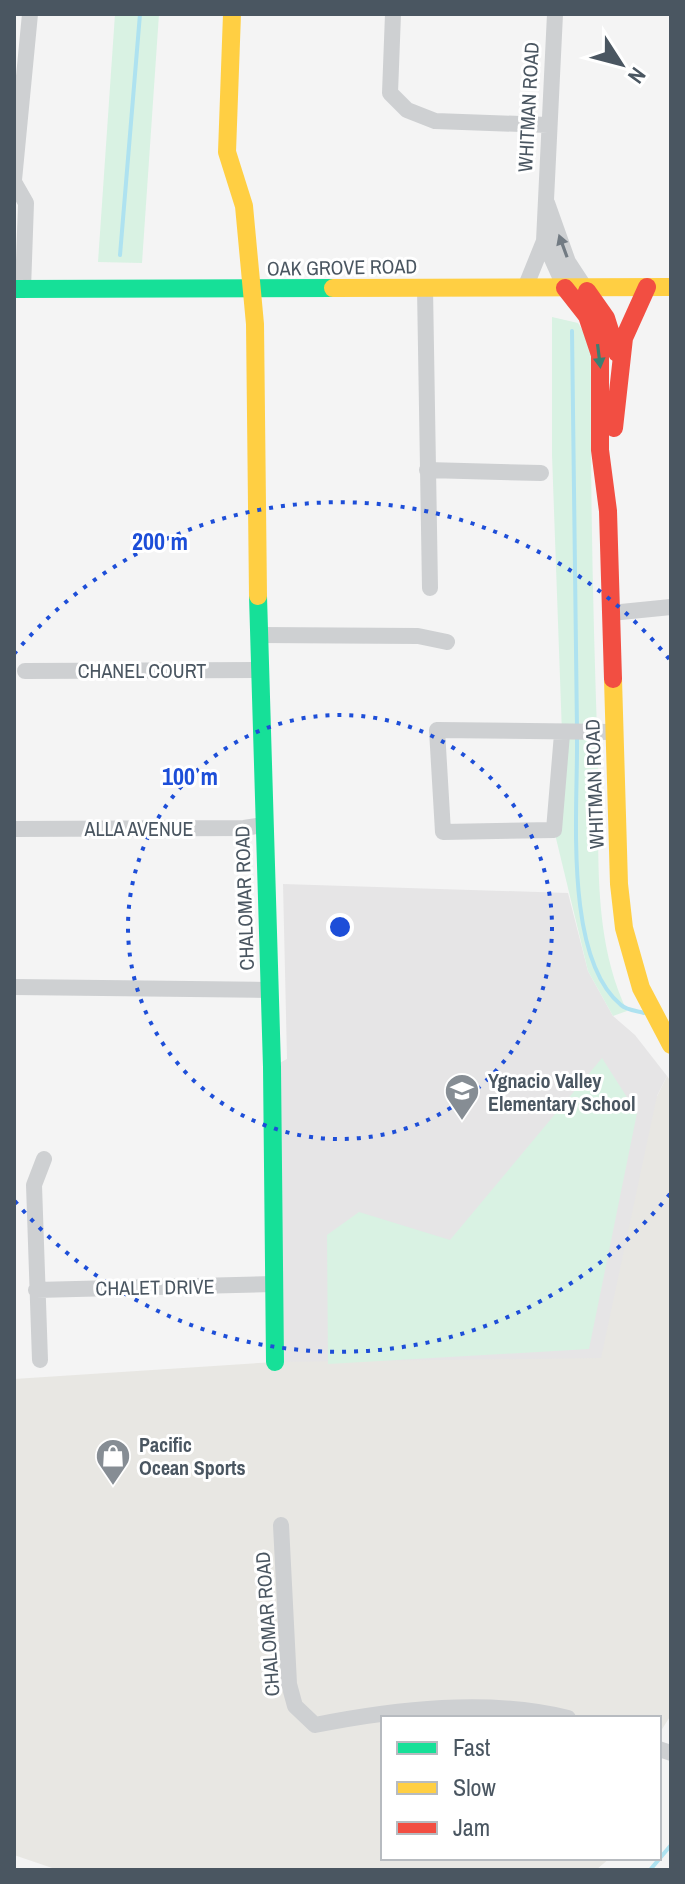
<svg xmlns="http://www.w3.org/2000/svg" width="685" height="1884" viewBox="0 0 685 1884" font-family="'Archivo Narrow',sans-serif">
<rect width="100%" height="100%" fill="#f4f4f4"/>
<path fill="#e8e7e3" d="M667,1076L671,1082V1715L659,1734V1718H383V1858H610L596,1870H58L14,1855V1379L275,1362L657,1096Z"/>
<path fill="#e6e5e6" d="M283,884L568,893L588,971L613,1016L635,1035L667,1076L657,1096L601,1358L275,1362L272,1067L287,1059Z"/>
<path fill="#d9f2e3" d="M115,14H159L142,263L98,262Z
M552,317L578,323L591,344C590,483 593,620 598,759C600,842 590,934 627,1011L613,1016L588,971L554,830L562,734L552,455Z
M602,1058L637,1113L589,1349L328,1364L327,1235L359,1212L450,1240Z"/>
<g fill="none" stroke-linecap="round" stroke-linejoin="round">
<path stroke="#aee2f0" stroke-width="4" d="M120,255L140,14
M572,331L577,729
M577,738C578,808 563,957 621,1005C626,1010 637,1011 644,1013
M650,1870L671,1845"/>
<path stroke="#ced0d2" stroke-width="16" d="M393,14L390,93L407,110L435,121L548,125
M555,14L544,241L565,288
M14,180L30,14
M14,182L26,203L23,289
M547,203L568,262L585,288
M425,288L430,588
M525,288L544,241
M427,470L541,473
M611,613L671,607
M261,635L418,636L447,642
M25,671L259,670
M562,734L554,830L443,832L437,730L613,732
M14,829L244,828L263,825
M14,987L269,990
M36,1290L273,1284
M40,1360L34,1185L44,1159
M281,1525L289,1684L295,1706L315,1725C396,1709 488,1698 568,1718
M659,1749L671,1753"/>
<path stroke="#16e098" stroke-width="18" d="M14,289L333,288
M258,596L272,1067L275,1362"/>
<path stroke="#ffcf43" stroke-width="18" d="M232,14L227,152L244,206L255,324L258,596
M333,288L671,287
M613,679L619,884L624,928L641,988L671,1045"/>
<path stroke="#f24e42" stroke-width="18" d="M565,288L587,316L600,355V450L608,511L613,679
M587,291L606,318L617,353
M614,428L624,338L647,287"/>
</g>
<defs><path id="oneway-solid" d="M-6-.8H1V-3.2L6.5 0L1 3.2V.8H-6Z" transform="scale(2)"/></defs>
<use fill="#727b83" href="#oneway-solid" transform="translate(563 246) rotate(-110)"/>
<use fill="#3a7f72" href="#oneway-solid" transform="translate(599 356) rotate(83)"/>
<g fill="none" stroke="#1d4ed8" stroke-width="4" stroke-dasharray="4 8">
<circle cx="340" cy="927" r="212"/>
<path d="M670 1194A425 425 0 0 1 14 1200M14 654A425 425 0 0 1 670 660"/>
</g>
<defs>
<symbol id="school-pin" viewBox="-11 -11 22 30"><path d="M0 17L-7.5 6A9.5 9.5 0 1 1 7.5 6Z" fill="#868d94" stroke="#fff"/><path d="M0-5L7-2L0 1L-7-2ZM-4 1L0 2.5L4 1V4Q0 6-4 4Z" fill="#fff"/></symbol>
<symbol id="shop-pin" viewBox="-11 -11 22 30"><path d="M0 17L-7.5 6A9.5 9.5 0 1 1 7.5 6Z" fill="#868d94" stroke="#fff"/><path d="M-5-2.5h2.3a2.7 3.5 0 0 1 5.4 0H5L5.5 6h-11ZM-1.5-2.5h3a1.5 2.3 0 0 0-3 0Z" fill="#fff"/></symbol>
</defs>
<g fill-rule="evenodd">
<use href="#school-pin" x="442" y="1071" width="40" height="54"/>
<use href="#shop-pin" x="93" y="1436" width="40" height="54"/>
</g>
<g text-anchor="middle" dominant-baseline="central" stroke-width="6" stroke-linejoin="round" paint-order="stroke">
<g font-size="20" fill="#4a5661" stroke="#fff">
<text transform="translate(528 107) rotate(-87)">WHITMAN ROAD</text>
<text transform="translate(342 267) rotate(-1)">OAK GROVE ROAD</text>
<text x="142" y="670">CHANEL COURT</text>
<text transform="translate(594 784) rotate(-92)">WHITMAN ROAD</text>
<text x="139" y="828">ALLA AVENUE</text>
<text transform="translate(244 898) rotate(-92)">CHALOMAR ROAD</text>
<text transform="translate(155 1287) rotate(-1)">CHALET DRIVE</text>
<text transform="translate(267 1624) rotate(-94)">CHALOMAR ROAD</text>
</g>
<g font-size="20" font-weight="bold" fill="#4a5661" stroke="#fff" text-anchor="start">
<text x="488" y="1080">Ygnacio Valley<tspan x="488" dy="23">Elementary School</tspan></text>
<text x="139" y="1444">Pacific<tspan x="139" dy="23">Ocean Sports</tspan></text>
</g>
</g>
<circle cx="340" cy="927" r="12" fill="#1d4ed8" stroke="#fff" stroke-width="4"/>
<g font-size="24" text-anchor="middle" font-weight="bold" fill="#1d4ed8" stroke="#fff" stroke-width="6" stroke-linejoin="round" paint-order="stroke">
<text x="160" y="550">200 m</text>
<text x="190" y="785">100 m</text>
</g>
<rect width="685" height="1884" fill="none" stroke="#4a5661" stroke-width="32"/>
<rect x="381" y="1716" width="280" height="144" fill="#ffffff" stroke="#b7bbc0" stroke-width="2"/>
<rect x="397" y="1742" width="40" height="12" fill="#16e098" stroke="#b7bbc0" stroke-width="2"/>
<text x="453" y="1756" font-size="24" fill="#4a5661">Fast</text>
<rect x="397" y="1782" width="40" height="12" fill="#ffcf43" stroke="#b7bbc0" stroke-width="2"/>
<text x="453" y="1796" font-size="24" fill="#4a5661">Slow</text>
<rect x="397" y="1822" width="40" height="12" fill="#f24e42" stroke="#b7bbc0" stroke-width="2"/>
<text x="453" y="1836" font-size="24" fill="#4a5661">Jam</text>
<g transform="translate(621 64) rotate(126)" stroke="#ffffff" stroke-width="6" paint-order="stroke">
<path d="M0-6L14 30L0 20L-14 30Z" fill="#4a5661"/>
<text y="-12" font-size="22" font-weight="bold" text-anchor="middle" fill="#4a5661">N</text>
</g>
</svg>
